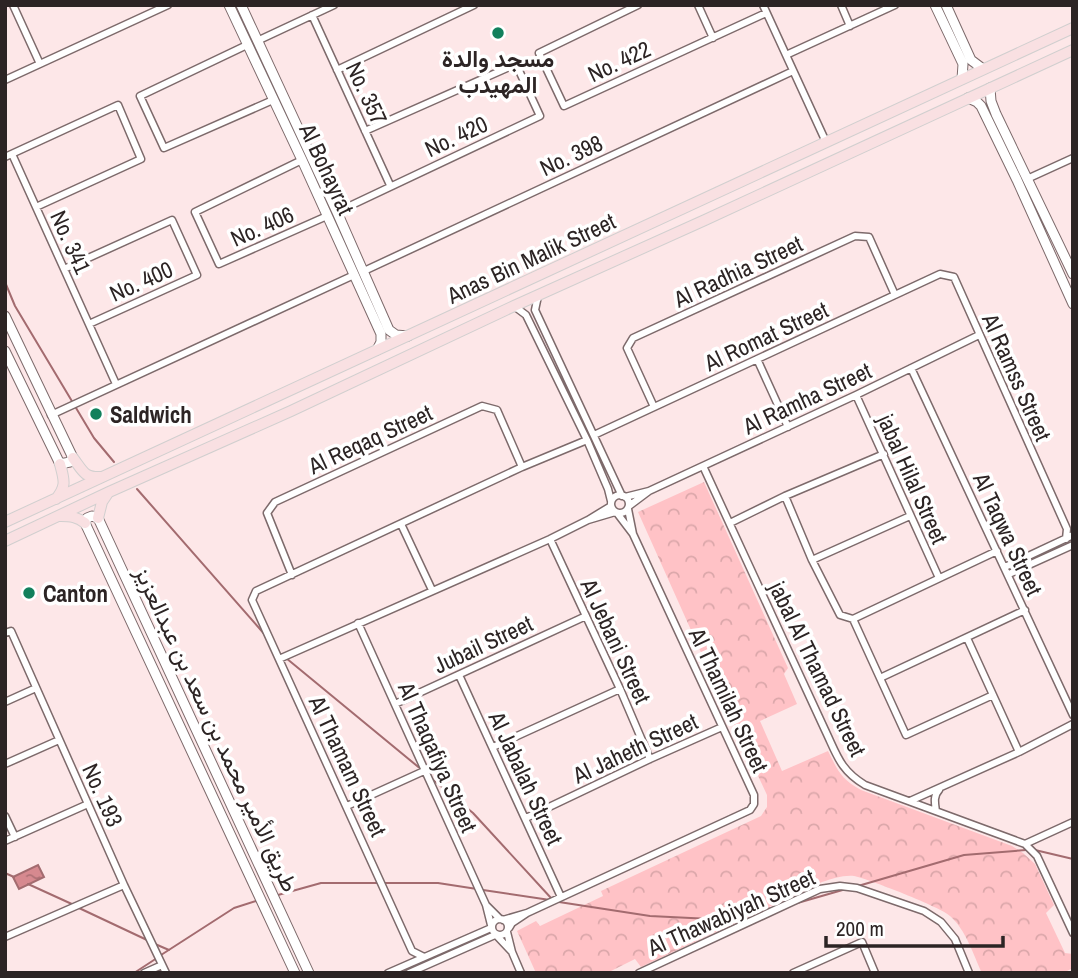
<svg xmlns="http://www.w3.org/2000/svg" width="1078" height="978" viewBox="0 0 1078 978" font-family="'Archivo Narrow',Vazirmatn,sans-serif">
<defs>
<pattern id="park-crowns" width="20" height="18" patternUnits="userSpaceOnUse" patternTransform="scale(1.75)"><rect width="20" height="18" fill="#ffc2c6"/><path d="M2 6a3 3 0 1 1 6 0M12 15a3 3 0 1 1 6 0" fill="none" stroke="#dba7aa"/></pattern>
<pattern id="water-ripples" width="26" height="14" patternUnits="userSpaceOnUse" patternTransform="scale(1.75)"><rect width="26" height="14" fill="#d6898f"/><path d="M2 4q2-2 4 0t4 0M15 11q2-2 4 0t4 0" fill="none" stroke="#ae7075"/></pattern>
</defs>
<rect width="100%" height="100%" fill="#fde7e8"/>
<path fill="url(#park-crowns)" d="M704,482L788,668L784,674L797,704L760,721L782,771L828,751C838,771 841,779 861,790L1012,846L1023,853L1035,864L1054,905L1046,913L1065,953L1073,954V968L1063,973H982C973,954 966,930 950,916C943,908 866,878 854,876C843,875 832,879 822,882L641,967L635,959L607,973H536L517,931L536,921L540,926L603,896L601,891L761,816L767,807V795L731,718L739,710L721,668H708L638,512Z"/>
<path fill="url(#water-ripples)" stroke="#a36b6f" stroke-width="2" d="M38,865L44,877L19,889L13,877Z"/>
<g fill="none" stroke-linecap="round" stroke-linejoin="round">
<path stroke="#a36b6f" stroke-width="2" d="M5,282L15,306L94,438L114,462
M137,489L266,636
M286,658L422,770
M431,778L473,813L551,898
M1035,850L1073,859
M5,873L14,877
M385,883H438L477,889
M28,884L74,905
M858,886L964,855L1026,850
M483,890L550,900
M278,895L321,883H380
M559,902L650,916L711,919L772,908
M794,904L846,889
M79,908L147,940
M155,944L169,950
M161,955L234,908L256,901
M134,973L157,958"/>
<defs>
<path id="street" d="M13,5L40,64
M638,5L539,53L564,106L766,13
M698,5L713,38
M763,5L826,142
M841,5L850,26
M312,15L390,185
M257,41L334,5
M247,45L140,96L164,148L273,100
M786,55L895,5
M337,70L474,5
M5,80L168,5
M12,154L116,384
M5,157L118,105L141,159L36,207
M302,160L195,212L219,264L327,216
M1027,179L1073,158
M337,212L540,116L516,64L365,131
M64,269L172,220L197,275L89,324
M364,271L793,71
M538,296L535,310L622,496
M514,306L526,315L587,440L608,489L611,501
M757,359L788,427
M911,368L1073,715
M856,395L939,578
M654,407L627,348L633,338L855,236L869,237L895,295
M51,415L354,275
M594,435L940,274L954,277L1067,529L1066,539
M703,466L825,730C837,755 840,770 865,785L1025,844L1037,856L1073,933
M649,491L856,395L979,335
M611 504a9 9 0 1 1 18 0a9 9 0 1 1-18 0Z
M785,496L812,560L840,615L853,619L906,735L993,695
M625,497L649,491L629,506
M611,506L588,520L615,512
M617,513L633,534L628,509
M730,523L785,496L884,454
M401,524L432,590
M550,539L620,689L650,759
M812,560L910,516
M1005,567L1073,535
M1009,574L1073,545
M292,575L267,513L275,502L482,406L497,410L522,467
M853,619L997,551
M358,623L486,905
M5,633L11,631L124,885L166,973
M967,638L1019,752
M279,659L550,539L588,520
M459,675L561,897
M880,678L1025,610
M5,702L36,688
M395,704L586,616
M493,747L620,689
M5,764L59,740
M910,801L1019,752L1073,724
M347,806L424,771
M936,811C935,804 933,796 939,790
M5,816L15,837
M526,818L650,759L722,727
M5,841L88,804
M1025,844L1073,822
M527,913L750,810L754,804V795L633,534
M492 927a8 8 0 1 1 16 0a8 8 0 1 1-16 0Z
M503,920L527,913L512,923L509,928
M491,925L486,905L500,919
M497,936L512,952L507,932
M5,937L124,885
M512,952L521,973
M424,957L412,951L252,600L256,591L522,467L587,440
M144,973L162,965
M388,973L491,928
M409,973L495,935
M639,973L820,889L840,886L857,888L924,911L941,922L955,939L969,973
M793,973L862,942L875,973"/>
<path id="secondary" d="M229,5L302,160L381,334V342L377,350
M241,5L337,212L389,330L396,335L408,336
M935,5L963,64L962,79
M946,5L971,60L983,69
M990,88L991,101L996,114L1073,274
M968,98L977,102L981,106L1017,180L1073,304
M5,316L73,458L70,462L60,464L5,351
M295,973L85,523L87,518L92,516L98,518L309,973"/>
<path id="primary" d="M73,458C83,471 84,478 101,477
M56,499C67,485 64,480 60,464
M61,516C71,516 77,517 85,523
M98,518L102,502L108,493
M5,522C362,360 716,191 1073,28
M5,541L109,492L291,411L514,306L705,220L1073,50"/>
</defs>
<use href="#street" stroke="#7d6a6b" stroke-width="9"/>
<use href="#secondary" stroke="#7d6a6b" stroke-width="11"/>
<use href="#primary" stroke="#d1cfcf" stroke-width="12"/>
<use href="#street" stroke="#fff" stroke-width="6"/>
<use href="#secondary" stroke="#fff" stroke-width="9"/>
<use href="#primary" stroke="#f9e0e2" stroke-width="10"/>
</g>
<g fill="#12805c" stroke="#fff" stroke-width="2.5">
<circle cx="498" cy="33" r="7"/>
<circle cx="96" cy="414" r="7"/>
<circle cx="29" cy="593" r="7"/>
</g>
<g text-anchor="middle" dominant-baseline="central" stroke-width="7" stroke-linejoin="round" paint-order="stroke">
<g font-size="23" font-weight="bold" fill="#2c2424" stroke="#fff" text-anchor="start">
<text x="498" y="58" text-anchor="middle">مسجد والدة<tspan x="498" dy="26">المهيدب</tspan></text>
<text x="110" y="414">Saldwich</text>
<text x="43" y="593">Canton</text>
</g>
<g font-size="23" fill="#2c2424" stroke="#fff">
<text transform="translate(619 61) rotate(-25)">No. 422</text>
<text transform="translate(367 93) rotate(65)">No. 357</text>
<text transform="translate(456 136) rotate(-25)">No. 420</text>
<text transform="translate(571 155) rotate(-25)">No. 398</text>
<text transform="translate(327 169) rotate(65)">Al Bohayrat</text>
<text transform="translate(262 226) rotate(-24)">No. 406</text>
<text transform="translate(71 242) rotate(66)">No. 341</text>
<text transform="translate(531 258) rotate(-25)">Anas Bin Malik Street</text>
<text transform="translate(738 271) rotate(-25)">Al Radhia Street</text>
<text transform="translate(141 281) rotate(-24)">No. 400</text>
<text transform="translate(766 336) rotate(-25)">Al Romat Street</text>
<text transform="translate(1017 377) rotate(66)">Al Ramss Street</text>
<text transform="translate(807 398) rotate(-25)">Al Ramha Street</text>
<text transform="translate(370 439) rotate(-25)">Al Reqaq Street</text>
<text transform="translate(913 479) rotate(66)">jabal Hilal Street</text>
<text transform="translate(1008 534) rotate(65)">Al Taqwa Street</text>
<text transform="translate(616 641) rotate(65)">Al Jebani Street</text>
<text transform="translate(483 644) rotate(-25)">Jubail Street</text>
<text transform="translate(818 669) rotate(64)">jabal Al Thamad Street</text>
<text transform="translate(729 700) rotate(65)">Al Thamilah Street</text>
<text transform="translate(217 729) rotate(65)">طريق الأمير محمد بن سعد بن عبدالعزيز</text>
<text transform="translate(635 748) rotate(-25)">Al Jaheth Street</text>
<text transform="translate(438 757) rotate(66)">Al Thaqafiya Street</text>
<text transform="translate(348 766) rotate(65)">Al Thamam Street</text>
<text transform="translate(526 778) rotate(65)">Al Jabalah Street</text>
<text transform="translate(103 795) rotate(66)">No. 193</text>
<text transform="translate(731 912) rotate(-24)">Al Thawabiyah Street</text>
</g>
</g>
<rect width="1078" height="978" fill="none" stroke="#2c2424" stroke-width="14"/>
<path d="M826 936v10h177v-10" fill="none" stroke="#2c2424" stroke-width="3.5"/>
<text x="836" y="936" font-size="21" fill="#2c2424" stroke="#ffffff" stroke-width="5" paint-order="stroke">200 m</text>
</svg>
